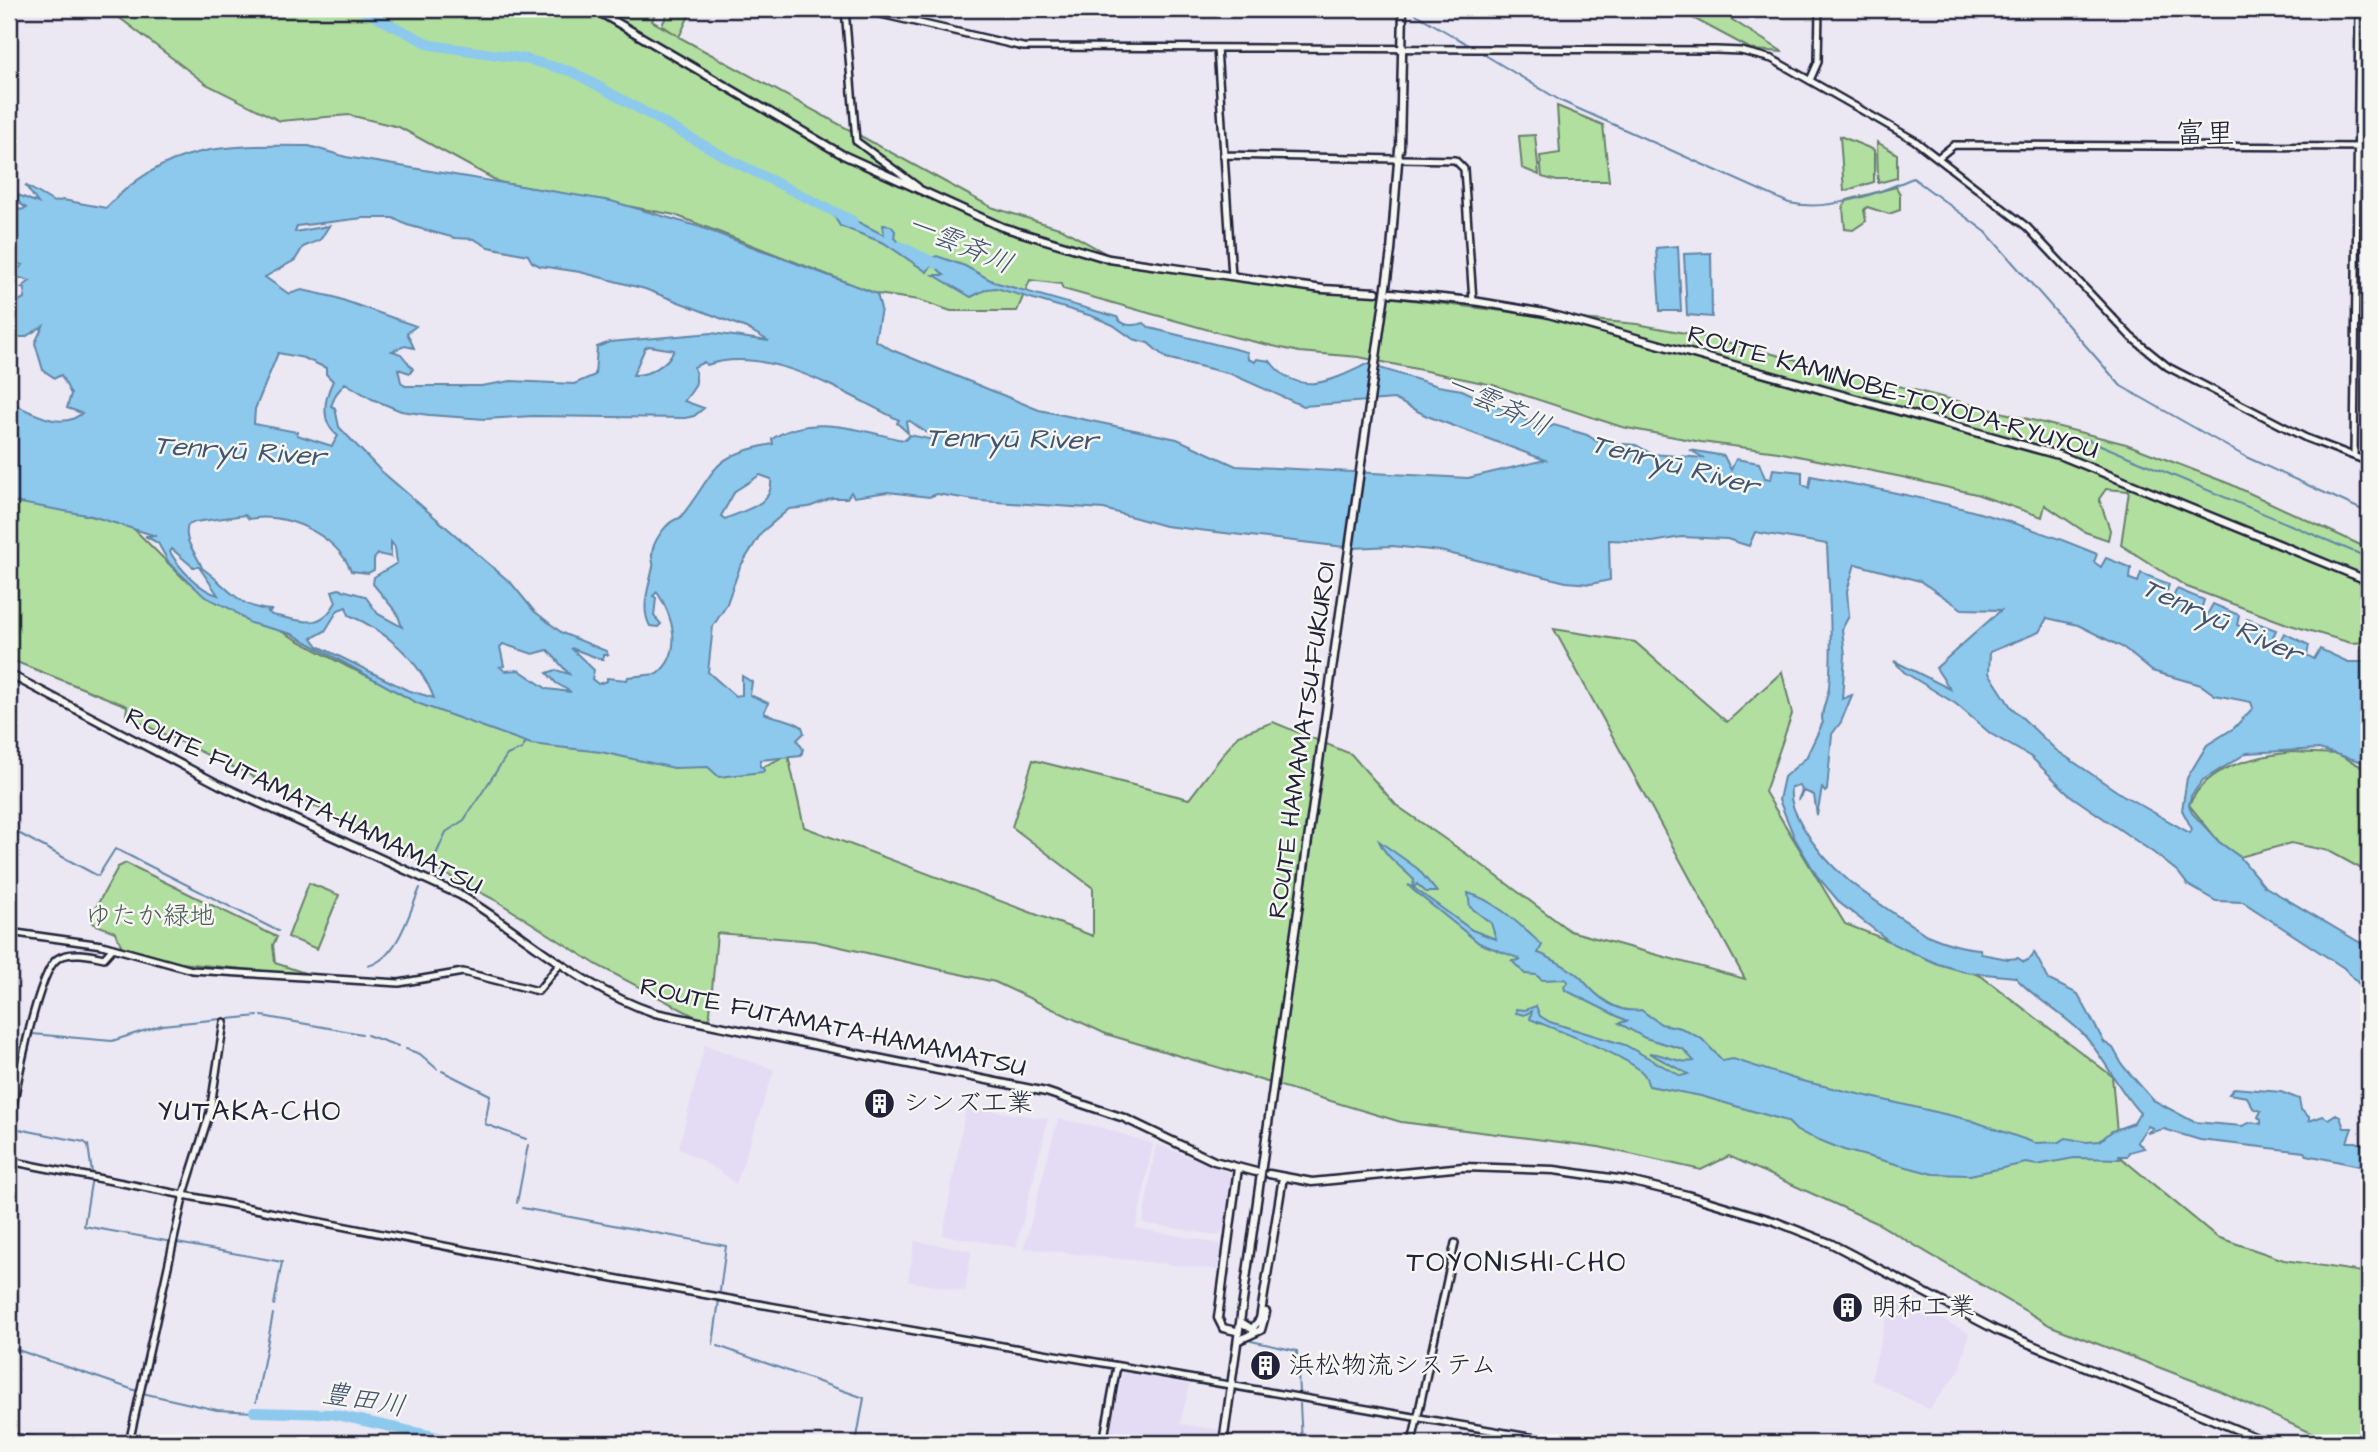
<svg xmlns="http://www.w3.org/2000/svg" width="2378" height="1452" viewBox="0 0 2378 1452" font-family="'Architects Daughter','Klee One',sans-serif">
<rect width="100%" height="100%" fill="#ebe7f3"/>
<filter id="ink" filterUnits="userSpaceOnUse"><feTurbulence type="fractalNoise" baseFrequency=".0143" numOctaves="2"/><feDisplacementMap in="SourceGraphic" scale="14" xChannelSelector="R" yChannelSelector="G"/><feConvolveMatrix kernelMatrix="1 2 1 2 8 2 1 2 1" color-interpolation-filters="sRGB"/></filter>
<g filter="url(#ink)">
<path fill="#e3dcf4" d="M705,1045L774,1070L736,1184L720,1171L679,1148Z
M966,1107L1048,1119L1016,1247L943,1235Z
M1058,1119L1099,1127L1153,1144L1136,1228L1221,1244L1219,1270L1024,1248Z
M1156,1144L1230,1173L1233,1180L1225,1231L1216,1235L1143,1223Z
M915,1241L971,1251L965,1291L908,1281Z
M1904,1300L1969,1333L1959,1371L1929,1409L1871,1380L1888,1313Z
M1123,1372L1189,1385L1180,1424L1220,1430L1218,1443H1108Z"/>
<path fill="#b0df9f" stroke="#69806d" stroke-width="2" d="M108,9H631L639,14L633,9H657L652,21L678,36L662,25L670,9H692L679,37L991,207L1062,229L1128,266L1537,315L1637,324L1706,337L2126,444L2230,484L2369,549V642L2351,643L2287,624L2187,587L2121,545L2129,491L2106,489L2099,499L2110,530L2108,540L2085,532L2045,505L2042,517L1976,494L1902,477L1778,452L1701,442L1622,427L1493,385L1359,357L1299,352L1234,337L1063,289L1061,284L1030,280L1017,311H951L919,300L877,294L675,215L499,182L399,127L349,115L280,121L206,84Z
M1676,9H1715L1783,52L1753,50Z
M2359,14H2369V78H2358Z
M1557,106L1603,125L1609,181H1557L1542,177L1540,156L1560,153Z
M1535,135L1539,175L1522,168L1519,136Z
M1840,136L1874,150V182L1844,191Z
M1877,142L1897,154V178L1878,183Z
M1896,187L1900,194V210L1889,214L1867,207L1864,210L1866,221L1853,230L1845,229L1843,208L1847,200Z
M9,496L131,526L184,579L348,667L451,714L750,773L788,755L804,827L1093,936V888L1012,827L1033,760L1189,799L1238,735L1273,722L1351,754L1396,805L1478,862L1570,931L1745,979L1554,629L1635,642L1727,722L1782,672L1792,714L1765,792L1845,924L1981,976L2112,1076L2119,1156L2217,1237L2284,1260L2369,1273V1443H2332L2218,1390L2051,1326L1877,1223L1729,1156L1701,1170L1599,1147L1401,1122L1106,1034L995,982L814,941L717,933L709,1024L597,965L497,901L333,815L126,716L127,706L9,659Z
M2291,752L2338,754L2364,768L2369,788V873L2329,851L2291,843L2240,857L2219,842L2189,805C2207,765 2252,758 2291,752Z
M126,863L277,937L273,945L275,963L314,976L171,962L122,947L115,932L94,924L90,918L118,867Z
M309,883L339,895L317,949L288,937Z"/>
<path fill="#8dc9ed" stroke="#6286a6" stroke-width="2" fill-rule="evenodd" d="M309,146L346,157L611,201L700,227L877,294L881,309L875,340L892,350L1039,410L1177,439L1236,466L1468,478L1545,460L1427,416L1394,399L1303,406L1231,374L1166,358L1148,343L1133,339L1113,325L1092,316L996,288L987,289L971,297L934,275H944L936,267L931,266L927,272L884,243L840,226L834,216H846L884,235L883,225L891,226L895,231L894,238L924,261L937,256L965,266L994,282L1117,317C1122,327 1135,326 1144,323L1150,328L1247,352L1248,359L1255,362L1257,359L1270,361C1298,399 1334,380 1367,364L1438,386L1462,390L1546,429L1554,425L1587,435L1598,442L1636,445L1652,454L1704,458L1690,450L1724,456L1731,470L1736,459L1759,463L1765,478L1771,479L1773,469L1802,472V484L1809,488L1811,476C1916,496 1998,512 2097,554L2094,562L2101,567L2106,558L2131,568L2130,579L2138,582L2141,573L2169,584L2166,595L2173,597L2177,589L2204,600L2201,610L2207,615L2213,604L2239,615L2237,625L2244,628L2247,619L2276,630L2272,639L2279,643L2284,633L2309,645L2307,655L2314,659L2320,649L2348,662H2369V764L2319,749L2247,753L2203,780L2191,796L2189,805L2192,813L2219,842L2240,857L2264,886L2369,948V995L2344,968L2243,902L2216,901L2188,885L2178,872L2154,853L2071,796L2031,757L1991,734L1956,704L1904,672L1894,661L1950,689L1936,668L2001,610L1962,609L1920,581L1855,564L1847,591L1849,616L1842,629L1845,655L1842,699L1852,695L1841,722L1832,734L1827,790L1825,792L1822,788L1817,815L1814,795L1804,791L1798,800L1802,790L1800,786L1791,787C1789,803 1796,814 1803,827C1831,877 1879,903 1925,934C1943,942 1961,948 1980,949L1981,954L2008,959L2018,958L2024,962L2032,957L2034,952L2049,980L2078,994L2104,1042L2113,1048L2123,1066L2153,1100L2194,1122L2242,1126L2252,1122L2261,1124V1120L2258,1117L2261,1111L2253,1108L2247,1097L2229,1094L2234,1088L2281,1092L2299,1099L2301,1110L2309,1117V1121L2323,1116L2328,1119L2336,1114L2340,1117L2344,1128H2352L2347,1142H2356L2369,1147V1168L2307,1155L2304,1152L2200,1140L2164,1129L2147,1133L2153,1128L2148,1126L2137,1142L2144,1148L2129,1152L2127,1156H2119L2120,1159L2074,1158L2037,1165L2026,1163L1970,1175L1933,1174L1844,1150L1797,1131L1787,1121L1701,1096L1649,1086C1647,1083 1647,1079 1645,1076C1637,1059 1549,1027 1530,1019L1532,1011L1524,1015L1516,1013V1009L1525,1010L1536,1006L1540,1016L1550,1022L1625,1045L1681,1076L1688,1074L1649,1053C1666,1054 1678,1064 1694,1061L1683,1049L1645,1038L1619,1023L1627,1021L1565,990L1564,986L1568,982L1565,979L1542,980L1536,975L1525,974L1512,961L1520,960L1518,958L1479,943L1413,890L1408,885L1413,887L1414,880C1401,866 1386,858 1379,841L1418,869L1437,892H1426L1417,884L1414,888L1472,930L1496,939L1491,923L1470,907L1468,893C1496,901 1519,924 1542,945L1538,953C1545,955 1574,970 1582,979C1596,996 1617,1014 1641,1010L1661,1024L1681,1028L1702,1039L1723,1061L1733,1059L1798,1080L1970,1120L2035,1143L2059,1142L2066,1138L2086,1142L2100,1141L2112,1131L2134,1123L2140,1113C2117,1089 2105,1057 2082,1033C2061,1012 2034,998 2015,977L1965,972L1938,964L1893,944L1841,904L1817,876L1795,839L1779,800L1784,777L1806,758L1823,722C1819,716 1828,697 1829,687C1833,640 1829,592 1827,544L1755,532L1749,546L1727,539L1681,537L1653,542L1609,540L1610,580L1591,584L1566,582L1440,551L1392,546L1353,548L1165,526L1104,509L981,501L937,494L929,497L888,492L854,497L851,492L847,498H832L809,507L789,509L762,532L740,567L726,606L713,626L708,672L735,696L742,695V676L752,682L750,695L768,703L764,713C777,719 791,718 802,727L804,733L797,740L803,749L801,756L760,760V766L765,770L762,772L719,777L708,767L674,768L601,752L531,744L417,703L292,634L250,623L231,609L205,597L169,563L158,543L145,536H156L92,516L9,501V402C29,411 62,432 82,413L67,408L71,394L61,375L55,378L43,370L35,343L43,326L25,337H17L9,329C9,314 9,305 24,298L25,289L21,288L30,281L10,275L23,265L9,262V246L17,244L9,239V205L21,210L26,208L17,201L18,195L38,203L25,185L54,202L63,200L106,208C166,143 227,145 309,146ZM363,218H393L407,225L455,238L474,239L488,247L528,255L532,262L540,266L580,272L645,289L746,328L769,341L712,333L610,342L597,347L595,375L574,384L511,381L481,386H405L401,382L398,369L410,373L413,369L401,354L392,351L405,346L414,348L407,333L416,326L334,297L302,290L289,294L265,277L295,260L303,247L320,240L329,226L295,232L297,226ZM649,346L674,350C668,364 649,376 633,375L645,348ZM278,353L304,358L326,368V374L333,381C324,399 320,422 338,436L332,446L297,435V432L254,424L255,409ZM704,362L707,365C769,344 845,394 899,420L897,423L908,433L906,422L910,421L938,441L910,435L905,440L898,439C857,429 810,414 772,439L773,444C707,456 718,471 680,518C667,520 651,543 652,557C652,560 654,563 653,567C649,587 640,608 650,626L658,627L661,624L654,616L656,598L653,596L657,592C673,616 684,653 657,674L628,677L627,680L607,678V681L598,684L592,679L594,670L571,648L603,660V655H608L606,651L562,633L534,611L512,584L380,470L339,427L335,408L331,406L336,394L345,383L372,399L401,411L429,415L485,419L533,416L685,418L694,416L704,408L684,401C695,387 699,385 694,367ZM760,475L771,479C774,506 743,510 725,519L721,516L735,491ZM245,515L249,519C283,511 337,534 351,571L368,573L374,570V559L378,554L391,557V542L395,547L397,563L374,577L373,584L397,613L402,627L378,614L365,596L339,589L332,591L336,602C320,632 300,620 272,615L268,612L272,610C238,609 227,585 202,568C198,554 182,542 188,525L195,522ZM172,549L193,567H199L218,595C199,590 180,569 170,552ZM346,607L349,615C386,631 419,659 434,698L407,690L318,646L312,638L325,631L338,610ZM2047,618L2078,625L2124,648L2152,671L2201,685L2215,695L2251,702L2253,708L2234,728L2207,745L2187,778L2182,810L2192,829L2190,833L2121,794L2056,750L2011,707L1989,673L1990,652L2039,632ZM503,644L533,654L548,650L569,674L556,670L547,673L556,683L571,692L547,689L519,670L505,671L500,667L504,666L500,647Z
M1678,246L1681,311H1660L1656,248Z
M1711,253L1712,317L1687,315L1684,254Z"/>
<g fill="none" stroke-linecap="round" stroke-linejoin="round">
<path stroke="#6286a6" stroke-width="2" d="M1407,9L1472,47
M1480,52L1561,101L1789,203C1829,212 1876,194 1913,178L1986,232L2121,386L2246,457L2369,513
M2084,438L2369,558
M9,828L98,876L115,849L120,851L278,931
M430,868L446,832L464,820L507,755L522,749L526,742
M368,966C398,958 409,913 420,888
M262,1016L362,1034
M228,1019L258,1016
M32,1034L112,1041L162,1025L221,1019
M367,1035L398,1046
M406,1049L420,1054L437,1069
M442,1071L490,1095L485,1124L526,1139
M17,1103L13,1128L84,1142L88,1145L92,1173
M91,1183L84,1226L282,1262L274,1305
M517,1203L528,1145
M522,1208L726,1246L720,1291
M1251,1341L1297,1351L1299,1393
M713,1344L719,1300
M718,1346L864,1398L856,1443
M9,1347L137,1391
M142,1393L217,1410L254,1412V1409
M256,1402L273,1314
M1300,1404L1302,1443"/>
<path stroke="#8dc9ed" stroke-width="10" d="M360,9L431,45L526,59L573,72L727,158L853,221
M900,246L937,264
M254,1412L332,1414L465,1443"/>
<defs>
<path id="tertiary" d="M845,9L856,141L918,187
M859,9L1023,47L1716,50L1741,51L1772,59L1914,140L2027,227L2131,337L2168,367L2306,438L2369,462
M1217,48L1232,276
M1811,78L1818,62L1819,9
M1223,155L1397,159
M1939,157L1954,145L2369,147
M1400,159L1455,160L1464,169L1473,301
M2354,456L2359,9
M9,932L102,945L192,970L399,983L463,972L538,991L559,965
M9,1129C14,1099 36,975 57,959C69,950 91,955 104,958L113,948
M9,1161C274,1212 539,1267 805,1312C1058,1356 1311,1398 1564,1443
M9,1437L52,1443
M129,1443L184,1194L210,1112L224,1022
M1103,1443L1117,1366
M1412,1443L1455,1243"/>
<path id="secondary" d="M594,9L843,155L1002,227L1109,259L1323,289L1376,292
M1400,150L1403,9
M1391,293L1473,301L1545,313L2062,456L2369,581
M9,674L220,785L460,895C526,934 579,988 655,1013L1046,1092L1124,1118L1214,1161L1256,1172
M1269,1174L1312,1182L1463,1167L1554,1170L1625,1180L1687,1195L1774,1221L1830,1243L1996,1330L2269,1443
M1241,1322L1252,1329L1260,1319L1283,1177
M1236,1331L1223,1328L1218,1318L1238,1168
M1239,1340L1261,1330L1266,1312
M1223,1443L1391,251L1399,149"/>
</defs>
<use href="#tertiary" stroke="#22223b" stroke-width="10"/>
<use href="#secondary" stroke="#22223b" stroke-width="11"/>
<use href="#tertiary" stroke="#f6f6f2" stroke-width="5"/>
<use href="#secondary" stroke="#f6f6f2" stroke-width="6"/>
</g>
</g>
<defs>
<symbol id="building-disc" viewBox="-11 -11 22 22"><circle r="9.5" fill="#22223b" stroke="#f6f6f2"/><path d="M-4-6H4V6H1V3H-1V6H-4ZM-2.5-4.3h1.7v1.8h-1.7ZM.8-4.3h1.7v1.8H.8ZM-2.5-1h1.7V.8h-1.7ZM.8-1h1.7V.8H.8Z" fill="#fff"/></symbol>
</defs>
<g fill-rule="evenodd">
<use href="#building-disc" x="862" y="1086" width="35" height="35"/>
<use href="#building-disc" x="1830" y="1290" width="35" height="35"/>
<use href="#building-disc" x="1248" y="1348" width="35" height="35"/>
</g>
<g text-anchor="middle" dominant-baseline="central" stroke-width="5" stroke-linejoin="round" paint-order="stroke">
<g font-size="26" fill="#22223b" stroke="#f6f6f2">
<text transform="translate(1893 392) rotate(16)">ROUTE KAMINOBE-TOYODA-RYUYOU</text>
<text transform="translate(1302 740) rotate(-82)">ROUTE HAMAMATSU-FUKUROI</text>
<text transform="translate(304 801) rotate(26)">ROUTE FUTAMATA-HAMAMATSU</text>
<text transform="translate(833 1027) rotate(12)">ROUTE FUTAMATA-HAMAMATSU</text>
</g>
<g font-size="26" fill="#4d5b59" stroke="#f6f6f2">
<text x="150" y="916">ゆたか緑地</text>
</g>
<g font-size="26" fill="#22223b" stroke="#f6f6f2" text-anchor="start">
<text x="903" y="1103">シンズ工業</text>
<text x="1871" y="1307">明和工業</text>
<text x="1289" y="1365">浜松物流システム</text>
</g>
<g font-size="28" font-style="italic" fill="#425470" stroke="#f6f6f2">
<text transform="translate(960 244) rotate(23)">一雲斉川</text>
<text transform="translate(1498 405) rotate(25)">一雲斉川</text>
<text transform="translate(1012 439) rotate(1)">Tenryū River</text>
<text transform="translate(240 451) rotate(4)">Tenryū River</text>
<text transform="translate(1675 465) rotate(15)">Tenryū River</text>
<text transform="translate(2222 621) rotate(24)">Tenryū River</text>
<text transform="translate(364 1400) rotate(10)">豊田川</text>
</g>
<g font-size="28" letter-spacing="2" fill="#22223b" stroke="#f6f6f2">
<text x="250" y="1111">YUTAKA-CHO</text>
<text x="1517" y="1262">TOYONISHI-CHO</text>
</g>
<g font-size="30" fill="#22223b" stroke="#f6f6f2">
<text x="2205" y="134">富里</text>
</g>
</g>
<rect width="2378" height="1452" fill="none" stroke="#f6f6f2" stroke-width="35"/>
<rect x="18" y="18" width="2343" height="1417" fill="none" stroke="#22223b" stroke-width="2.5" filter="url(#ink)"/>
</svg>
